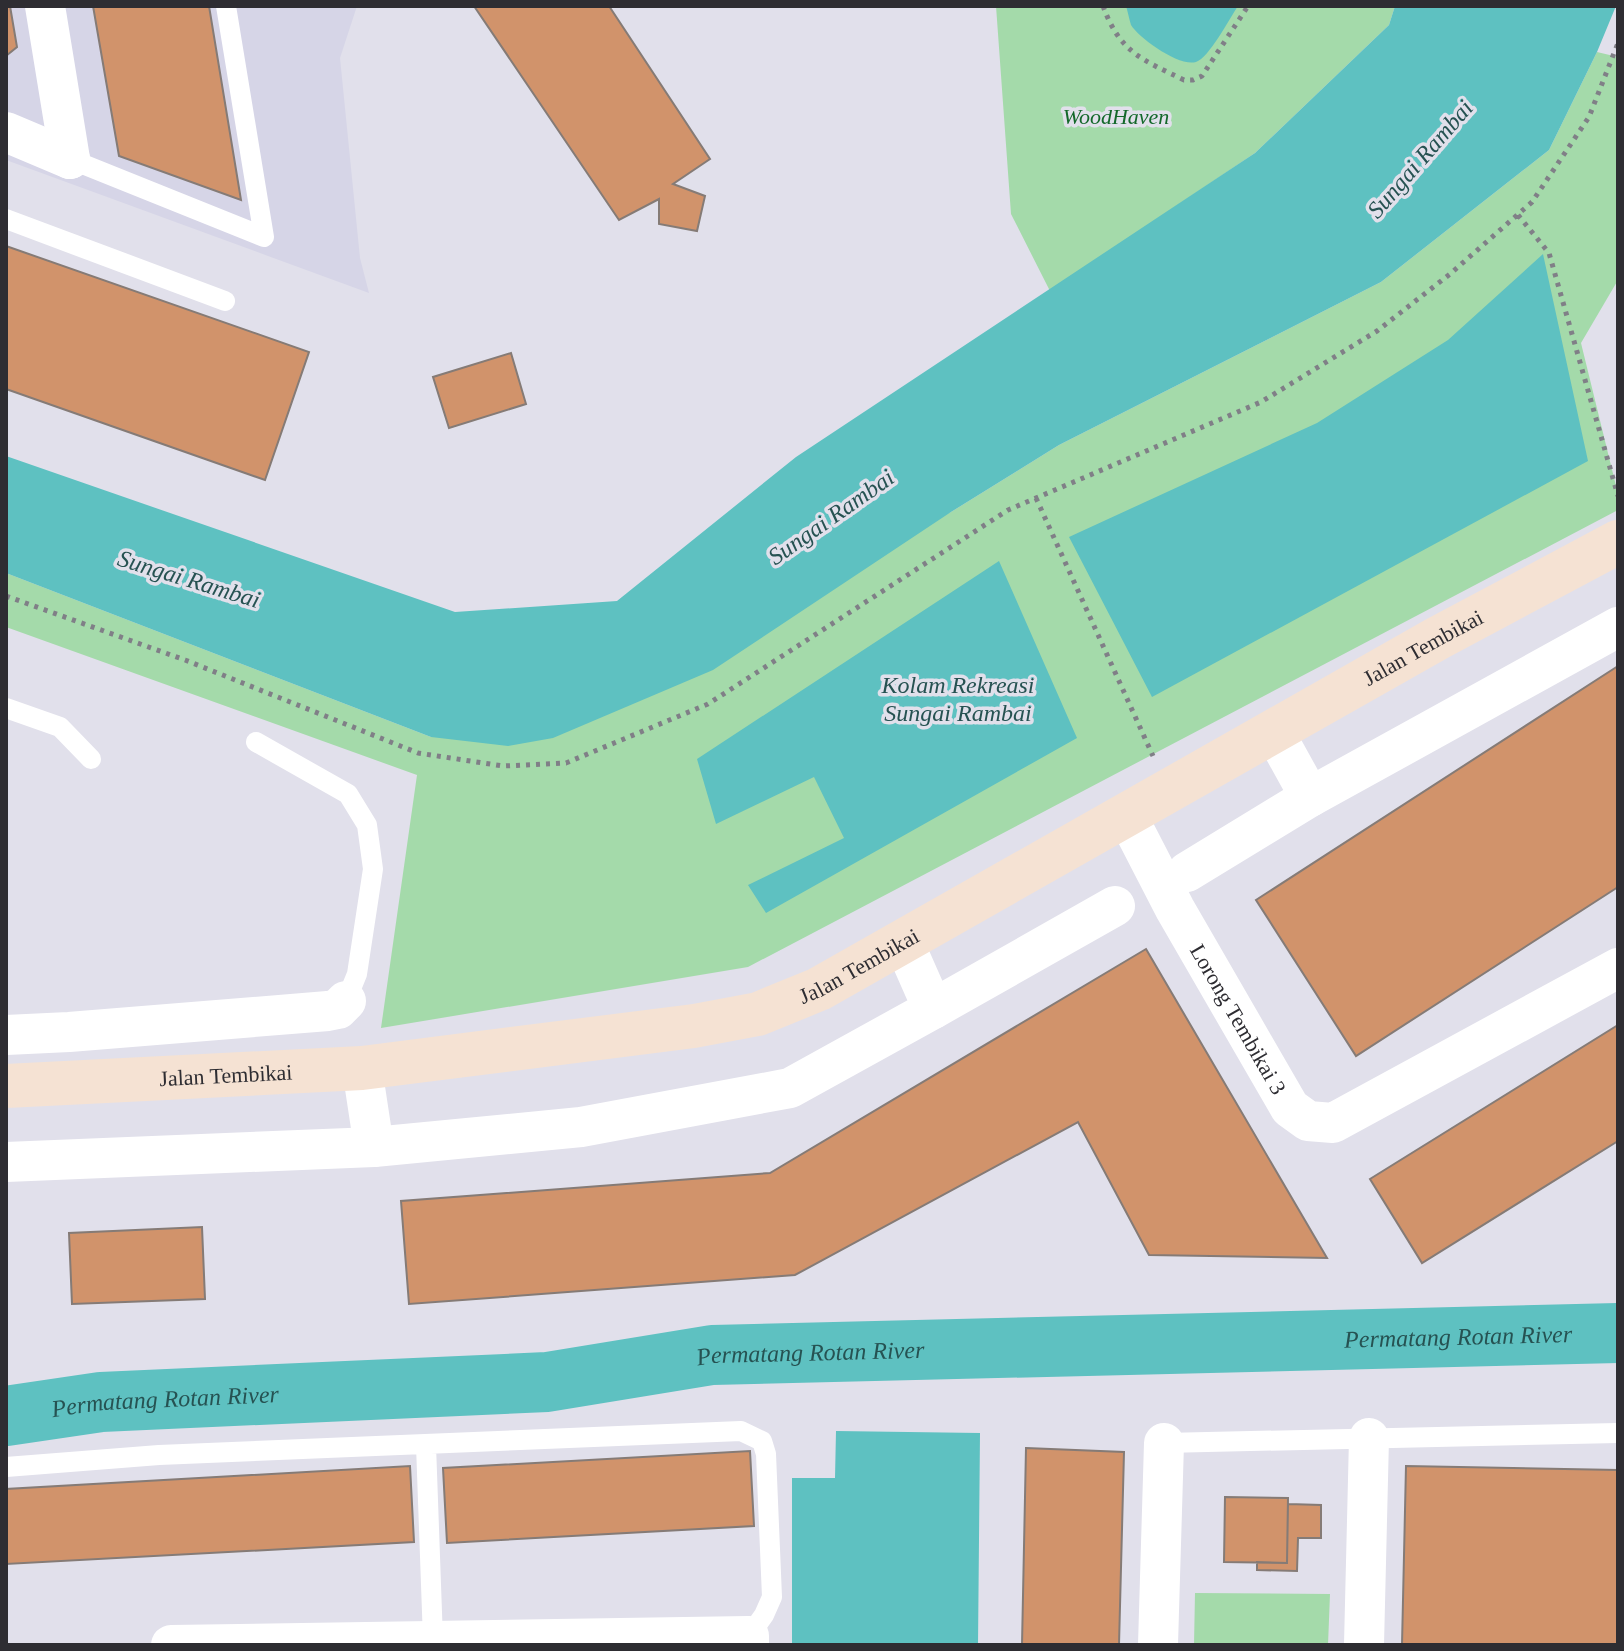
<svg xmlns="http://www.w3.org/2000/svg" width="1624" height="1651" viewBox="0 0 1624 1651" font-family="Georgia,serif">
<rect width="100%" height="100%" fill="#e1e0eb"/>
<path fill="#d6d5e7" d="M6,6H357L340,58L360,258L369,293L6,160Z"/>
<path fill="#a4daaa" d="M996,6H1395L1389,25L1255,153L1050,291L1011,214Z
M1597,52L1618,57V280L1581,343L1618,494V510L748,967L381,1028L417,775L6,627V573L431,737L951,512L1059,445L1381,282L1549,150Z
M1195,1593L1330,1594L1328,1645H1194Z"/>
<path fill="#5ec1c1" d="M1126,6H1238C1229,19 1209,58 1196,62C1179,67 1139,38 1131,25C1129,19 1128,12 1126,6Z
M1395,6H1616L1597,52L1549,150L1381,282L1059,445L951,512L713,670L553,738L508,746L431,737L6,573V456L455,612L617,601L796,457L1255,153L1389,25Z
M1543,254L1588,461L1152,697L1069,537L1317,423L1448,340Z
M999,561L1077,738L766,913L748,885L844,838L814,777L716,824L697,759Z
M836,1431L980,1433L978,1645H792V1478H835Z"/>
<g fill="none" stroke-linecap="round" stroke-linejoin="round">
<path stroke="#5ec1c1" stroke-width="60" id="s1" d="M6,1416L101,1402L547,1382L712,1355L1618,1333"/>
</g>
<path fill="#d1936b" stroke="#857b76" stroke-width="2" d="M6,6H10L17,47L6,56Z
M93,6H209L241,200L119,156Z
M474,6H609L710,159L673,184L705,196L697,231L659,224V199L619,220Z
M6,246L309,352L265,480L6,389Z
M511,353L526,404L449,428L433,377Z
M1618,666V887L1356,1056L1256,900Z
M1146,949L1327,1258L1149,1255L1078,1122L795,1275L409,1304L401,1201L770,1173Z
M1618,1025V1141L1422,1263L1370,1179Z
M202,1227L205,1299L72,1304L69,1233Z
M1026,1448L1124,1452L1119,1645H1022Z
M750,1451L754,1526L447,1543L443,1468Z
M410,1466L414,1542L6,1564V1489Z
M1406,1466L1618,1470V1645H1402Z
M1225,1497L1288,1498L1287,1563L1224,1562Z
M1288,1504L1321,1505V1538H1298L1297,1571L1257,1570V1562L1287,1563Z"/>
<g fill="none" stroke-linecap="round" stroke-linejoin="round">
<path stroke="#807f87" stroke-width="5" stroke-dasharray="4 6" stroke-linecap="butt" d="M1103,6C1120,53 1143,60 1184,80H1193L1202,76L1248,6
M1518,215L1549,253L1618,496
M1036,498L1153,756
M6,596L185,660L418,753L503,766L566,763L708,704L1008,510L1261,402L1377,331L1450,274L1532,202L1589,117L1618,43"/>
<path stroke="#fff" stroke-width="20" d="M70,159L264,237L226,6
M6,219L225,301
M6,708L60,727L91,759
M256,742L348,794L367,825L373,869L357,974L346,1001
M1164,1443L1618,1433
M426,1445L433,1640
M6,1467L159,1455L741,1431L762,1441L766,1454L772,1597L764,1615L749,1636"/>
<g stroke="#fff" stroke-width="40">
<path d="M45,6L70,159"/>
<path d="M6,132L70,159"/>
<path d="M1274,732L1310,797"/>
<path id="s2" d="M1126,814L1175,909L1290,1108L1308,1121L1333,1123L1618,968"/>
<path d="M1187,872L1310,797L1618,627"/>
<path d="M933,1009L1115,906"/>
<path d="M6,1035L69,1032L328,1011L338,1009L346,1001"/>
<path d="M362,1068L374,1147"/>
<path d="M6,1162L374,1147L581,1127L790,1088L933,1009L903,941"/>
<path d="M171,1645L749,1636V1645"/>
<path d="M1158,1645L1164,1443"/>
<path d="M1364,1645L1369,1438"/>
</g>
<path stroke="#f5e2d3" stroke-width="44" id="s3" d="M6,1086L362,1068L694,1026L758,1014L819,989L1438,638L1618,542"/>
</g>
<g text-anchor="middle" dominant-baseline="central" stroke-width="7" stroke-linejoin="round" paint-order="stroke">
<g font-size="22" font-style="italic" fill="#13682a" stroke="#e1e0eb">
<text x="1116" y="116">WoodHaven</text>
</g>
<g font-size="22" fill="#2e2d32" stroke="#e1e0eb">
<text stroke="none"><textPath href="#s3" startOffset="1516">Jalan Tembikai</textPath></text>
<text stroke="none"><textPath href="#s3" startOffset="868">Jalan Tembikai</textPath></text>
<text stroke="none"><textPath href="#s2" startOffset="234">Lorong Tembikai 3</textPath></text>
<text stroke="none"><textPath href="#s3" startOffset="220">Jalan Tembikai</textPath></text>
</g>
<g font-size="24" font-style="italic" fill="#265252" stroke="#e1e0eb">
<text transform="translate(1420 159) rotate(-49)">Sungai Rambai</text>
<text transform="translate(831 517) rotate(-35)">Sungai Rambai</text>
<text transform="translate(189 579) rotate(17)">Sungai Rambai</text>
<text x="958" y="685">Kolam Rekreasi<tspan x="958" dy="28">Sungai Rambai</tspan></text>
<text stroke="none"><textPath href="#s1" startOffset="1456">Permatang Rotan River</textPath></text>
<text stroke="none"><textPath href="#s1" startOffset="808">Permatang Rotan River</textPath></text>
<text stroke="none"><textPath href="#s1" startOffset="160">Permatang Rotan River</textPath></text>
</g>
</g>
<rect width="1624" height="1651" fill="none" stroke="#2e2d32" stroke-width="16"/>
</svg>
